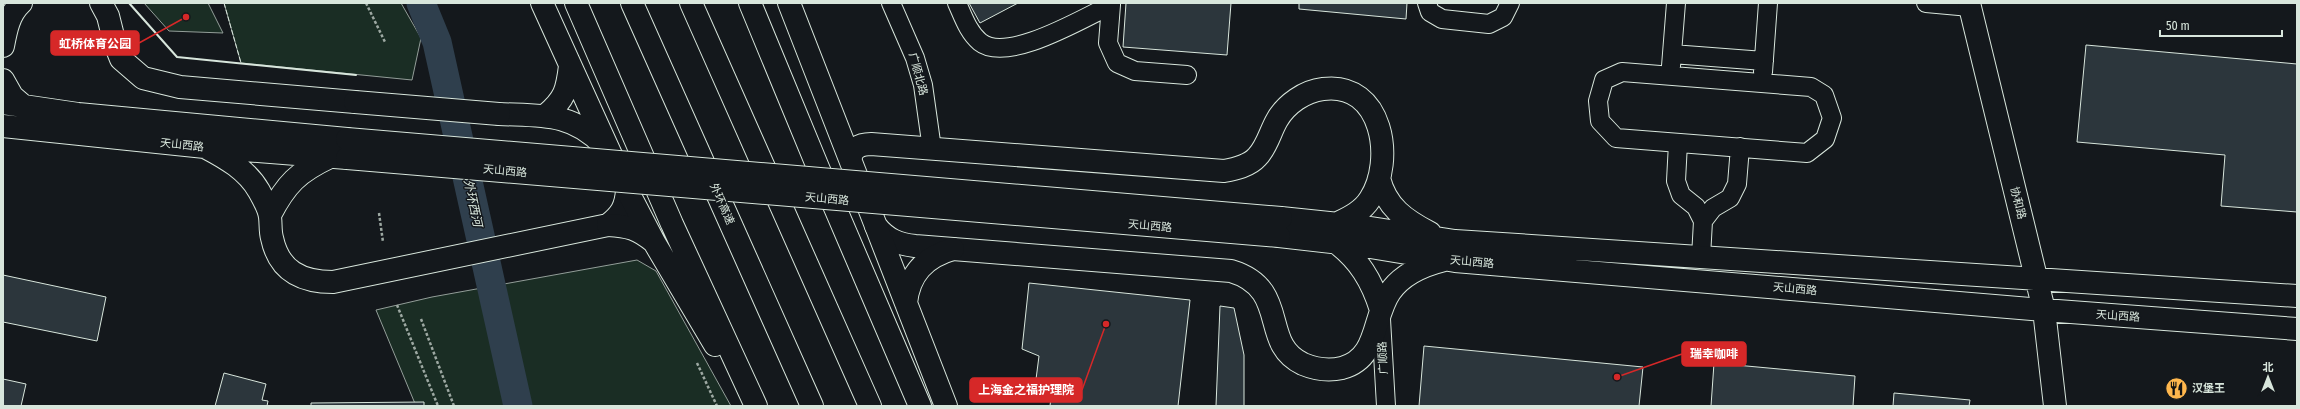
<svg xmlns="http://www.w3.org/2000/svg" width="2300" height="409" viewBox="0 0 2300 409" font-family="'Fira Sans Condensed','Noto Sans SC',sans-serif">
<rect width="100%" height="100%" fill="#14181c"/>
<path fill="#1a2d24" stroke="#939e99" d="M144,3H208L223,33L169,31Z
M224,3H401L421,38L412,80L241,63Z
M637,260L656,271L731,406H416L376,310L432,297Z"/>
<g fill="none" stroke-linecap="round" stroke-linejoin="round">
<path stroke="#2f3f4d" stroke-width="29" d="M421,3L437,42L518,406"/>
</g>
<path fill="#2c363c" stroke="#d8e6dc" d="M969,3H1018L980,23Z
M1126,3H1231L1227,55L1123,47Z
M1299,3H1407L1406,19L1299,9Z
M2086,45L2297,64V212L2221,206L2225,155L2077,142Z
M3,275L106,297L97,341L3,322Z
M1029,283L1190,300L1178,406H1050L1052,388L1035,387L1039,356L1022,349Z
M1220,306L1234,308L1244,355V406H1216Z
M1424,346L1643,367L1639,406H1419Z
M1714,363L1855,376L1853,406H1711Z
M224,373L266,384L262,400L268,401L267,406H215Z
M3,379L26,384L21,406H3Z
M1894,393L1970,400L1969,406H1893Z
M424,402V406H311V403Z"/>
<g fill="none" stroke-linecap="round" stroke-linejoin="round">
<defs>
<path id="minor" d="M891,3L915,58L923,85L932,149
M957,3C963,16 968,32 980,42C1007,64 1083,18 1111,5V3
M1427,3L1430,12L1442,19L1489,24L1503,17L1510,3
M1926,3L1970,7
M1111,5L1108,43L1117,63L1135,71L1187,75
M1672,54L1764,61
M1671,66L1676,3
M1622,72L1811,87L1824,95L1832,118L1825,139L1807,153L1616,138L1600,121L1598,101L1604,80Z
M1763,72L1768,3
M1678,143L1676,181L1681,195L1696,207L1703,221L1701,257
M1703,221L1713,208L1730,198L1737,184L1740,147
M1381,319L1386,406"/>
<path id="major" d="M101,3L108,16L115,44L121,59L143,78L180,87L355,102
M789,3L876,226C887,240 899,244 915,246L1231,271C1291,289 1259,344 1303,364C1315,369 1329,371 1342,368C1379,358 1372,318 1390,292C1402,274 1424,265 1444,260
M1969,3L2044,310L2055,406
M3,46C6,30 9,14 21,3
M3,80L12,96L26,108
M3,103L78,114L347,139
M499,114C540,116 572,112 603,145
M546,115C565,99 567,90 570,66
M3,126L205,147L347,158
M205,147C226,158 247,170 259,191C263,198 269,209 270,217C271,224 270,231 272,238C279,271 301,282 333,282L608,225C621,215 626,207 627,190L542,3
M851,162C849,149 860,144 871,144L1224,171C1235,169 1249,166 1257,157C1267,147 1270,132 1277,120C1286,104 1305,91 1323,89C1383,81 1395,161 1370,199C1362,212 1348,218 1336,224
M1379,178C1386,207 1405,220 1430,233
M270,215C286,184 298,172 330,157
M1281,218L1358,226L1455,241L2297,296
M1279,236L1358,245L1455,261L2044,310L2297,329
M1334,241C1359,259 1372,281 1381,310"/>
<path id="highway" d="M576,3L672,224L756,406
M632,3L812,406
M691,3L870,406
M750,3L824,182L920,406
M627,190L654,242L715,345
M608,225C629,226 638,229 654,242
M876,226L946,406
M906,303C909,274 925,257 953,249"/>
</defs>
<use href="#minor" stroke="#d8e6dc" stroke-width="20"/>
<use href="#major" stroke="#d8e6dc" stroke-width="24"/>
<use href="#highway" stroke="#d8e6dc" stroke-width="24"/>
<path stroke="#9da8a2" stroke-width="2.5" stroke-dasharray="3 2" stroke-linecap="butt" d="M366,3L385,42
M379,213L383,242
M397,305L438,406
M421,319L454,406
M697,363L717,406"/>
<use href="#minor" stroke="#14181c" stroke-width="18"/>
<use href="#major" stroke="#14181c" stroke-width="22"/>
<use href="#highway" stroke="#14181c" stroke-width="22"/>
<defs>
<path id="major-bridge" d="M355,102L499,114
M347,139L1281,218
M347,158L1279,236"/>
</defs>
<use href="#major-bridge" stroke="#d8e6dc" stroke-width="24" stroke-linecap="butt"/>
<use href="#major-bridge" stroke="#14181c" stroke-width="22"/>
<path stroke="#d8e6dc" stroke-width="1" stroke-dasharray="5 2" stroke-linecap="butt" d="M224,3L241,63"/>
<path stroke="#d8e6dc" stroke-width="2" d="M129,3L177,57L356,75"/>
</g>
<defs>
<symbol id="restaurant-disc" viewBox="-11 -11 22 22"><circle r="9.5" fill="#ffb74d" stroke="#14181c"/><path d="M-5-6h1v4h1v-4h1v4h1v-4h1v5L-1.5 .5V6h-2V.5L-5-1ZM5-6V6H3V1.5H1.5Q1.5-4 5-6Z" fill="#111"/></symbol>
</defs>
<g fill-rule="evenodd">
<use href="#restaurant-disc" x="2164" y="376" width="25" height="25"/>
</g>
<g text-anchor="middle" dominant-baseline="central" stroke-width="3" stroke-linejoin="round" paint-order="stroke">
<g font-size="11" fill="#d8e6dc" stroke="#14181c">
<text transform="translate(918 74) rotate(75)">广顺北路</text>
<text transform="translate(182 145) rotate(6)">天山西路</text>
<text transform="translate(505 171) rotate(5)">天山西路</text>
<text transform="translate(827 199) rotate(5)">天山西路</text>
<text transform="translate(2018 203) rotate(76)">协和路</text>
<text transform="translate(722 204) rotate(66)">外环高速</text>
<text transform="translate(1150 226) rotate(5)">天山西路</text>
<text transform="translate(1472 262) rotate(5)">天山西路</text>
<text transform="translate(1795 289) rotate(5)">天山西路</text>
<text transform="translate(2118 316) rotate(4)">天山西路</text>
<text transform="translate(1383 358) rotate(-93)">广顺路</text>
</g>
<g font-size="11" font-weight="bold" fill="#d8e6dc" stroke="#14181c" text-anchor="start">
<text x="2192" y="388">汉堡王</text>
</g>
<g font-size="12" font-style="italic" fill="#d8e6dc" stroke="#14181c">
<text transform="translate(473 203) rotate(78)">外环西河</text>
</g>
</g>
<path fill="none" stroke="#d62828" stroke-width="1.5" d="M186 17L139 43M1617 377L1682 354M1106 324L1082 390"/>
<g fill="#d62828" stroke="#14181c" stroke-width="1.5">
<circle cx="186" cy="17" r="4"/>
<circle cx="1617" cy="377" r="4"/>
<circle cx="1106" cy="324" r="4"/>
</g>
<g fill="#d62828" stroke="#d62828" stroke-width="1.5">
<rect x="51" y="31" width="88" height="24" rx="4"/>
<rect x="1682" y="342" width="64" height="24" rx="4"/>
<rect x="970" y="378" width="112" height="24" rx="4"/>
</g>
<g font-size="12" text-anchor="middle" font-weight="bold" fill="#fff">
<text x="95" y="48">虹桥体育公园</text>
<text x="1714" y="358">瑞幸咖啡</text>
<text x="1026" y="394">上海金之福护理院</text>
</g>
<rect width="2300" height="409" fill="none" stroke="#d8e6dc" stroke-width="8"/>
<g transform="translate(2268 377)" stroke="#14181c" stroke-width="3" paint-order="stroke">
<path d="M0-3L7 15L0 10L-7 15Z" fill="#d8e6dc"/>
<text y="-6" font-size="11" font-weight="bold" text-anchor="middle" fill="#d8e6dc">北</text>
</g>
<path d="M2160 30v6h122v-6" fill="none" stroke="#d8e6dc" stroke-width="2"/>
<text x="2166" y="30" font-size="12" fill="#d8e6dc" stroke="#14181c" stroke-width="3" paint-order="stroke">50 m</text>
</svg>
